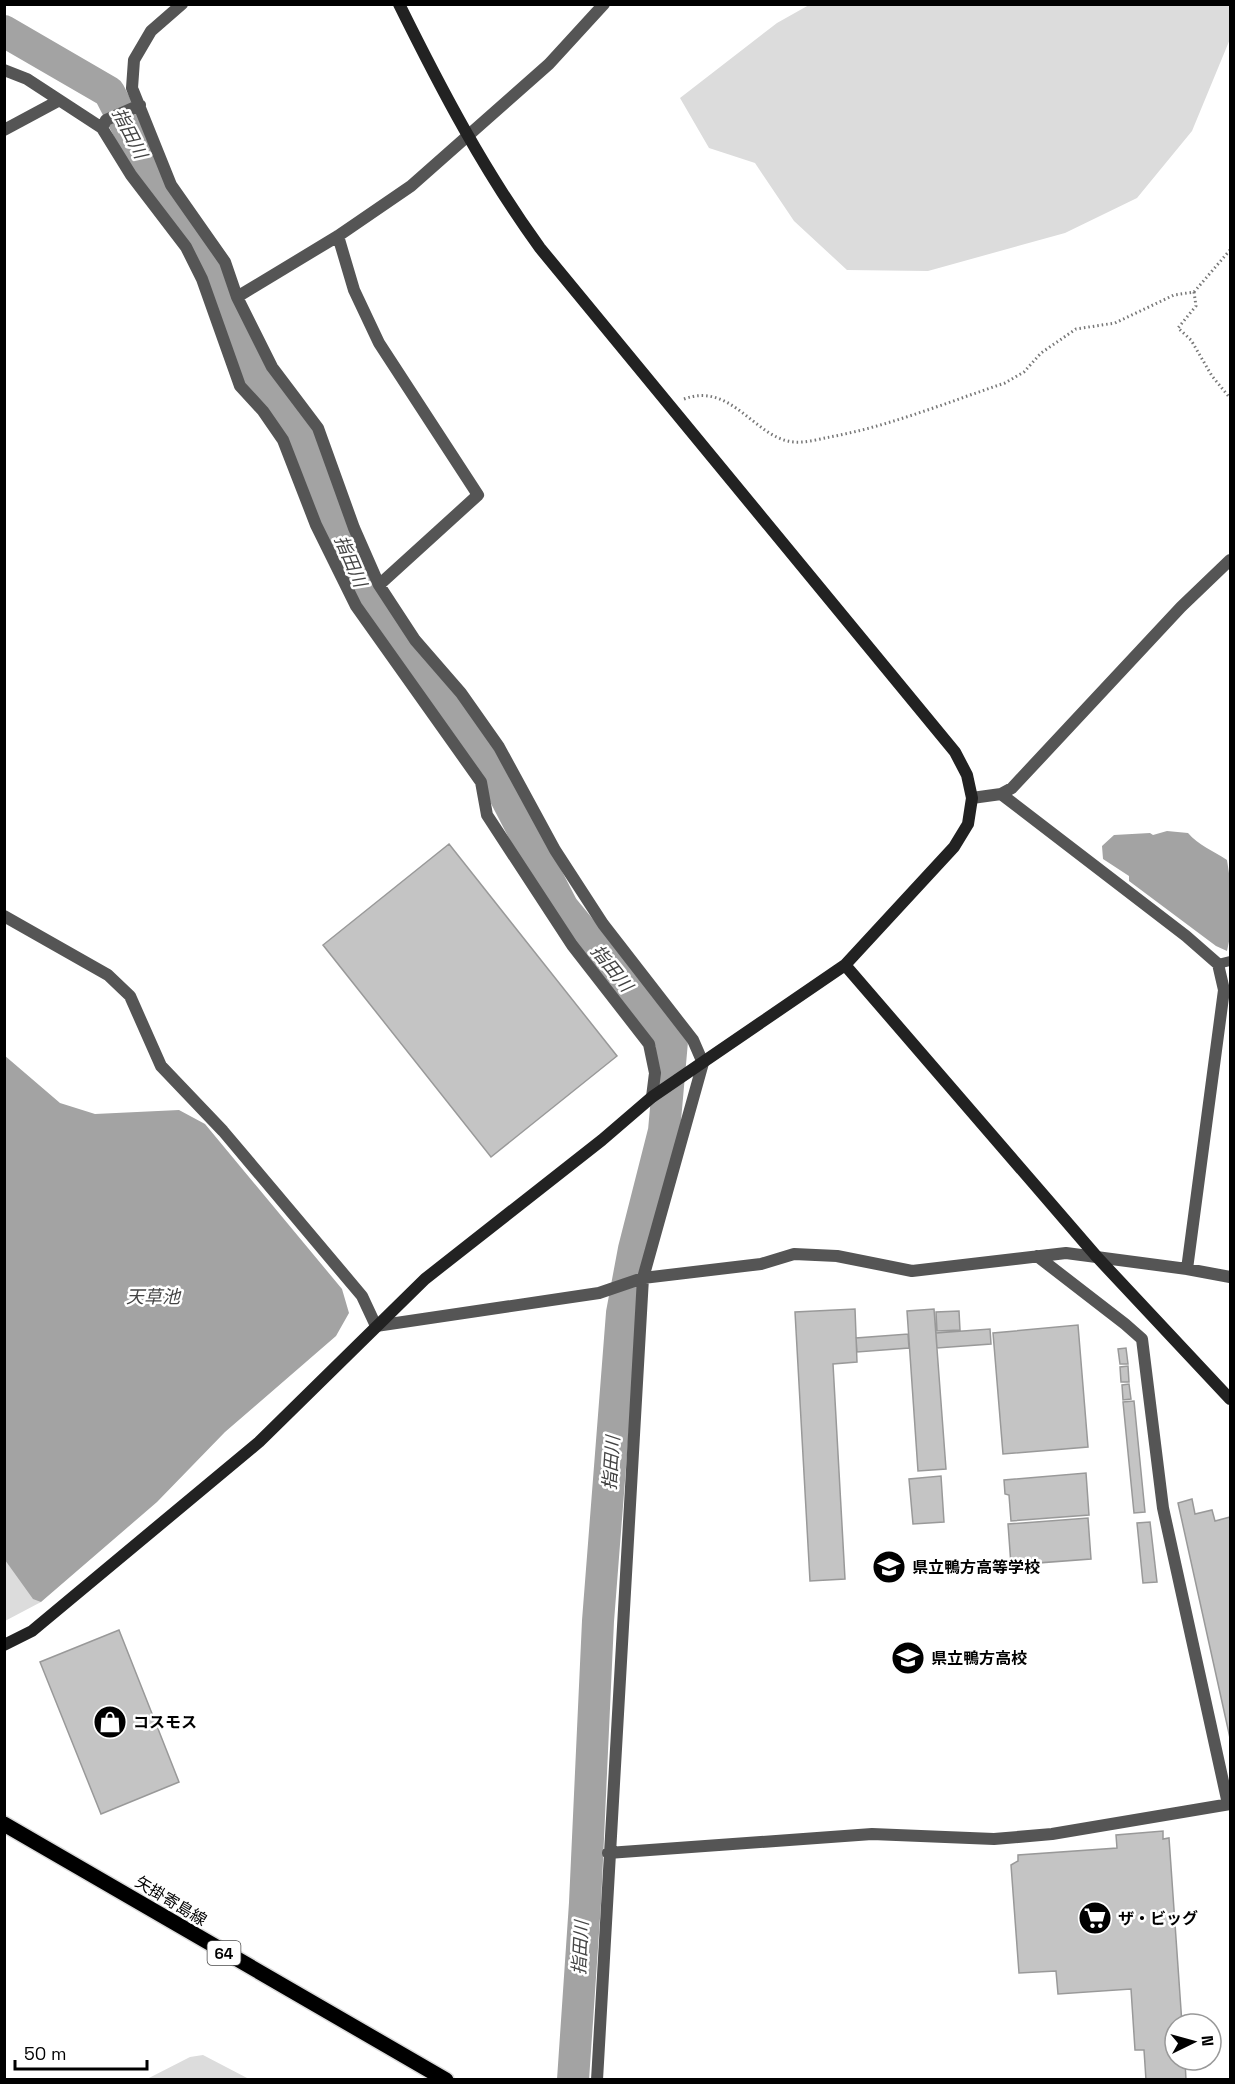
<svg xmlns="http://www.w3.org/2000/svg" width="1235" height="2084" font-family="'Space Grotesk','Noto Sans JP',sans-serif">
  <rect width="100%" height="100%" fill="#fff"/>
  <!-- green -->
  <path fill="#dcdcdc" d="M809,5h421v34l-38,92 -55,67 -72,35 -137,38 -81,-1 -53,-49 -39,-58 -46,-15 -29,-50 97,-75z
    M5,1554l36,48 -36,19z
    M203,2055l46,24h-102l43,-22z"/>
  <!-- water -->
  <path fill="#a3a3a3" d="M1167,831l21,2c10,12 26,18 39,27 5,29 7,63 0,91l-11,-5 -87,-65v-5l-26,-17 -1,-13 12,-11 36,-2 3,2z
    M4,1055l56,48 35,11 84,-4 26,14 137,165 7,24 -13,23 -111,96 -68,70 -116,100 -8,-3 -28,-39z"/>
  <g fill="none" stroke-linecap="round" stroke-linejoin="round">
    <!-- river -->
    <path stroke="#a3a3a3" stroke-width="32" d="M4,31l105,61 49,95 55,76 43,114 48,59 51,144 51,76 82,107 75,145 109,133 -8,90 -30,118 -12,64 -24,308 -13,282 -12,177"/>
  </g>
  <!-- building -->
  <path fill="#c4c4c4" stroke="#999" stroke-width="1.5" d="M449,844l168,212 -126,101 -168,-212z
    M855,1309l2,53 -24,2 12,215 -35,2 -15,-269z
    M934,1309l12,160 -28,2 -11,-160z
    M959,1311l1,19 -23,1 -1,-19z
    M1078,1325l10,122 -85,7 -10,-121z
    M990,1329l1,15 -54,4 -1,-15z
    M908,1334l1,14 -52,4 -1,-14z
    M1126,1348l2,16h-8l-2,-15z
    M1128,1366l1,16h-8l-1,-15z
    M1129,1384l2,15 -8,1 -1,-15z
    M1134,1401l11,111 -11,1 -11,-111z
    M1086,1473l3,42 -78,6 -2,-26 -4,-1 -1,-14z
    M941,1476l3,46 -31,2 -4,-45z
    M1192,1499l3,15 17,-4 3,11 15,-4v221l-52,-235z
    M1088,1518l3,41 -80,6 -3,-41z
    M1150,1522l7,60 -14,1 -6,-60z
    M119,1630l60,152 -78,32 -61,-152z
    M1163,1831v8l6,-1 13,186h-7v36h10l1,20h-40l-2,-30h-9l-4,-61 -73,5 -2,-23 -37,2 -8,-108 7,-4v-6l99,-7 -1,-13z"/>
  <g fill="none" stroke-linecap="round" stroke-linejoin="round">
    <defs>
      <path id="primary" d="M4,1824l442,256"/>
    </defs>
    <!-- primary casing -->
    <use href="#primary" stroke="#dbdbdb" stroke-width="18"/>
    <!-- path -->
    <path stroke="#777" stroke-width="3" stroke-dasharray="1.5 3" stroke-linecap="butt" d="M1194,292l2,14 -18,22 13,12 21,36 18,22
      M684,399c48,-18 71,40 110,43 12,1 25,-3 36,-5 60,-11 118,-35 175,-54l19,-11 17,-19 35,-24 39,-6 59,-28 20,-3 36,-42"/>
    <!-- lane -->
    <path stroke="#555" stroke-width="10" d="M1218,964l12,-3"/>
    <!-- street -->
    <path stroke="#555" stroke-width="12" d="M182,4l-31,27 -17,29 -2,28 39,97 54,77 12,35 35,70 46,61 36,100 25,57 36,55 46,53 38,54 56,103 48,74 90,116 10,23 -60,215 -46,802
      M4,70l23,9 75,49 29,47 55,72 16,32 38,107 23,25 20,29 33,85 40,81 125,176 6,33 85,130 77,99 6,29 -3,24
      M102,128l4,-8 34,-15
      M4,130l54,-29
      M338,236l16,54 25,53 99,152 -99,90
      M237,297l101,-61 73,-50 138,-122 55,-60
      M1001,794l185,142 32,28 6,26 -37,279
      M972,798l29,-4 11,-6 169,-181 49,-47
      M4,916l104,59 22,21 31,70 62,65 139,165 14,30 223,-33 44,-15 118,-14 33,-10 43,2 75,15 154,-18 121,16 43,8
      M1037,1256l88,68 17,15 21,169 65,296
      M608,1853l264,-19 122,5 58,-5 178,-30"/>
    <!-- secondary -->
    <path stroke="#222" stroke-width="12" d="M845,965l252,292 133,142
      M4,1645l28,-14 227,-189 166,-163 177,-139 50,-43 193,-132 109,-118 14,-23 4,-26 -5,-23 -12,-23 -415,-504c-56,-77 -99,-159 -141,-244"/>
    <!-- primary -->
    <use href="#primary" stroke="#000" stroke-width="15"/>
  </g>
  <!-- icons -->
  <defs>
    <symbol id="school-disc" viewBox="-11 -11 22 22"><circle r="9.5" fill="#000" stroke="#fff"/><path d="M0-5L7-2L0 1L-7-2ZM-4 1L0 2.5L4 1V4Q0 6-4 4Z" fill="#fff"/></symbol>
    <symbol id="shop-disc" viewBox="-11 -11 22 22"><circle r="9.5" fill="#000" stroke="#fff"/><path d="M-5-2.5h2.3a2.7 3.5 0 0 1 5.4 0H5L5.5 6h-11ZM-1.5-2.5h3a1.5 2.3 0 0 0-3 0Z" fill="#fff"/></symbol>
    <symbol id="supermarket-disc" viewBox="-11 -11 22 22"><circle r="9.5" fill="#000" stroke="#fff"/><path d="M-6-5.5h2.5l.6 2H6L4.5 2H-2.5L-4.4-4H-6ZM-1.5 3.2a1.3 1.3 0 1 0 .1 0ZM3 3.2a1.3 1.3 0 1 0 .1 0Z" fill="#fff"/></symbol>
  </defs>
  <g fill-rule="evenodd">
    <use href="#school-disc" x="870" y="1548" width="38" height="38"/>
    <use href="#school-disc" x="889" y="1639" width="38" height="38"/>
    <use href="#shop-disc" x="91" y="1703" width="38" height="38"/>
    <use href="#supermarket-disc" x="1076" y="1899" width="38" height="38"/>
  </g>
  <g text-anchor="middle" dominant-baseline="central" stroke-width="5" stroke-linejoin="round" paint-order="stroke">
    <!-- shield labels -->
    <rect fill="#fff" stroke="#4c4c4c" stroke-width="1.5" x="207.5" y="1941" width="33" height="24" rx="4.5"/>
    <g font-size="15" font-weight="bold" fill="#000">
      <text x="224" y="1953">64</text>
    </g>
    <!-- poi labels -->
    <g font-size="16" font-weight="bold" fill="#000" stroke="#fff" text-anchor="start">
      <text x="912" y="1567">県立鴨方高等学校</text>
      <text x="931" y="1658">県立鴨方高校</text>
      <text x="133" y="1722">コスモス</text>
      <text x="1118" y="1918">ザ・ビッグ</text>
    </g>
    <!-- street labels -->
    <g font-size="16" fill="#000" stroke="#fff">
      <text transform="translate(171 1901) rotate(31)">矢掛寄島線</text>
    </g>
    <!-- water labels -->
    <g font-size="18" font-style="italic" fill="#444" stroke="#fff">
      <text transform="translate(130 133) rotate(63)">指田川</text>
      <text transform="translate(351 561) rotate(67)">指田川</text>
      <text transform="translate(612 968) rotate(51)">指田川</text>
      <text x="153" y="1296">天草池</text>
      <text transform="translate(611 1463) rotate(-86)">指田川</text>
      <text transform="translate(580 1948) rotate(-87)">指田川</text>
    </g>
  </g>
  <!-- border -->
  <rect width="1235" height="2084" fill="none" stroke="#000000" stroke-width="12"/>
  <!-- north arrow -->
  <g transform="translate(1193 2042) rotate(85)"><circle r="28" fill="#ffffff" stroke="#999999" stroke-width="1.5"/>
  <path d="M0-4.5L10 22L0 15L-10 22Z" fill="#000000"/>
  <text y="-9" font-size="16" font-weight="bold" text-anchor="middle" fill="#000000">N</text>
  </g>
  <!-- scale -->
  <path d="M15 2060v9h132v-9" fill="none" stroke="#000000" stroke-width="3"/>
  <text x="24" y="2060" font-size="18" fill="#000000" stroke="#ffffff" stroke-width="4.5" paint-order="stroke">50 m</text>
</svg>
